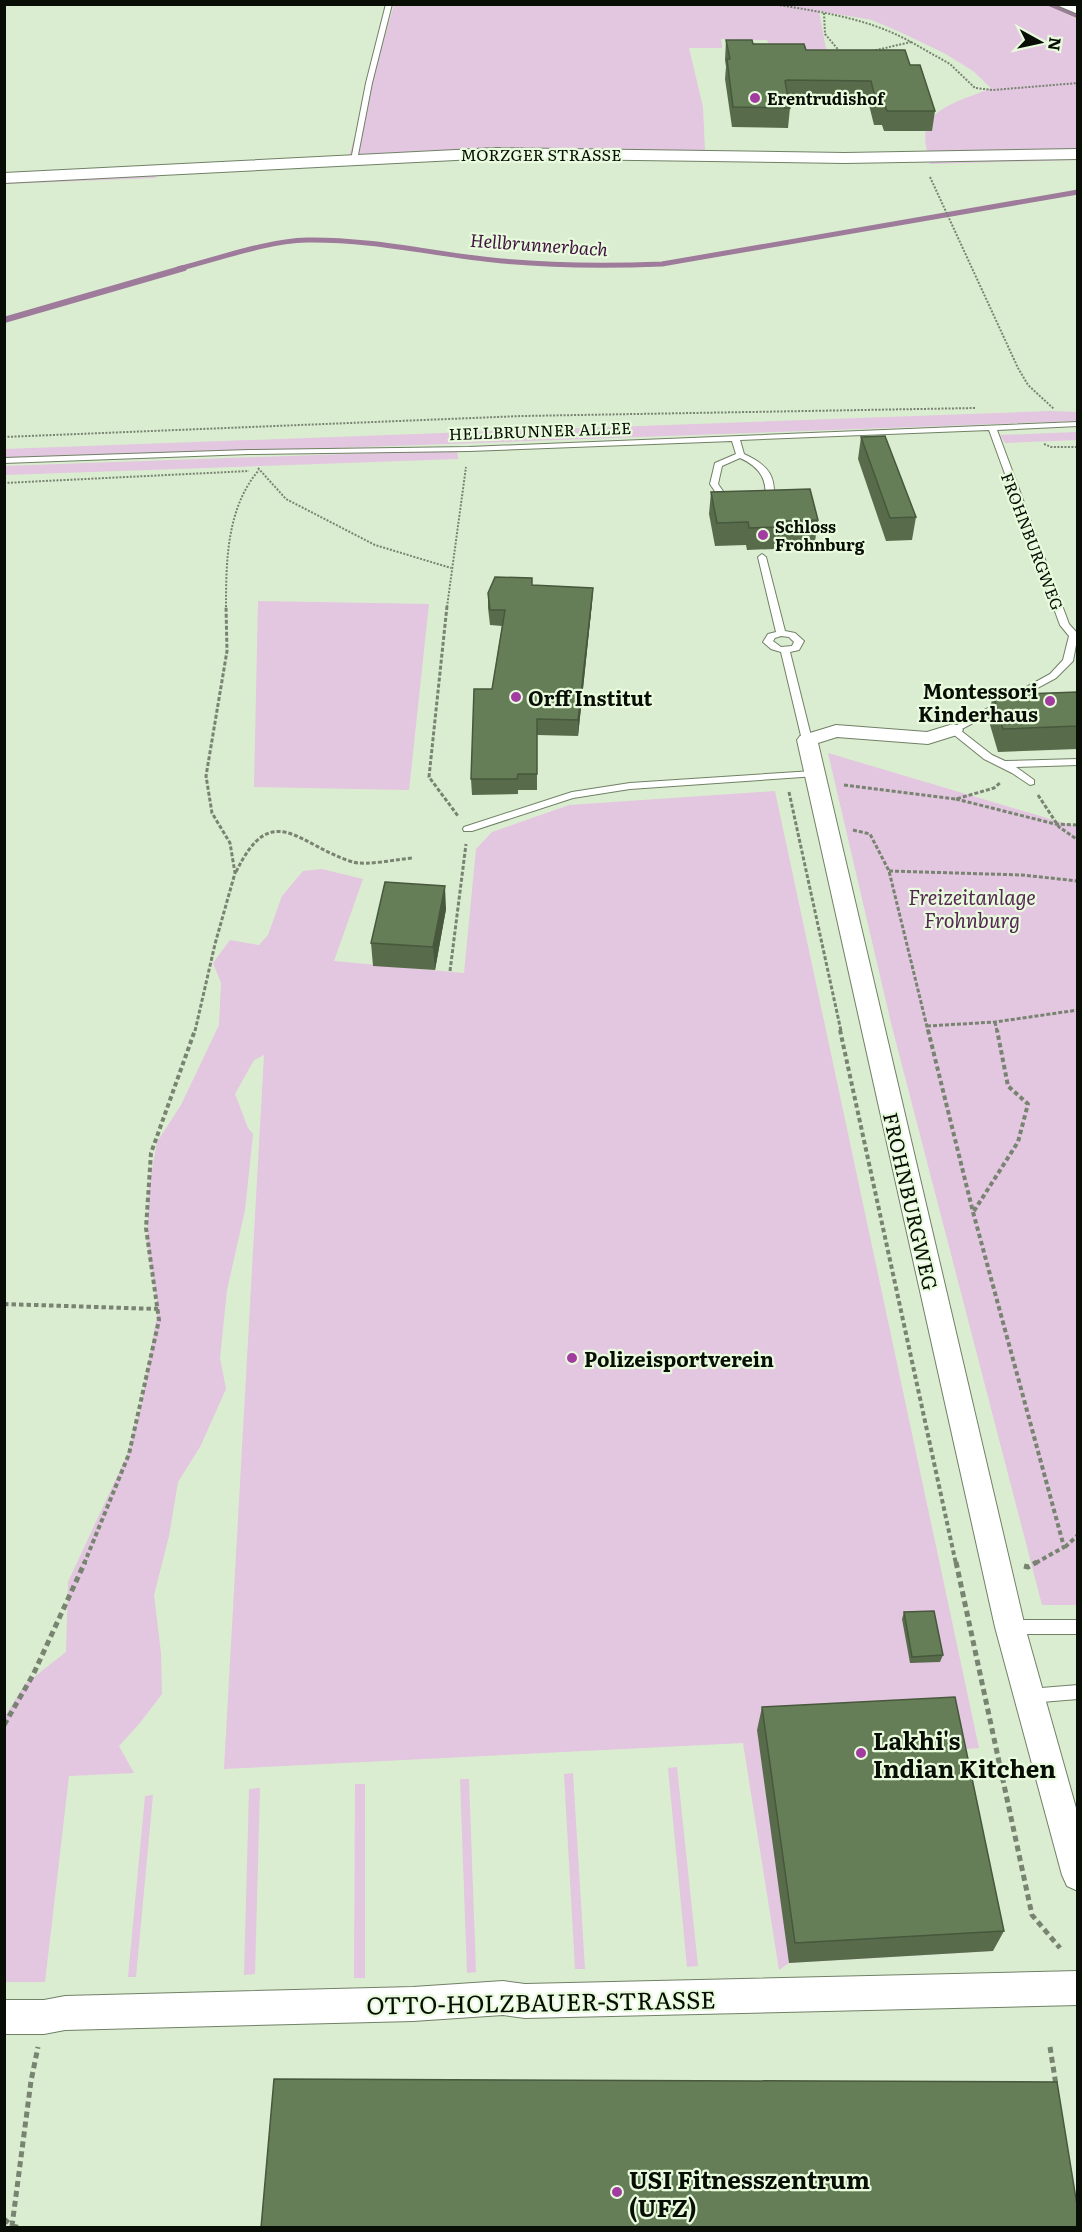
<svg xmlns="http://www.w3.org/2000/svg" width="1082" height="2232" font-family="Literata,serif">
  <rect width="100%" height="100%" fill="#dbedd0"/>
  <!-- green -->
  <path fill="#e3c6e0" d="M1044,4l33,15v131l-149,4c-15,-46 33,-52 63,-66l-18,-17 -29,-18 -44,-21 -28,-12 -53,-9 8,43 -54,-1 -6,-13 -46,-1 1,9h-33l14,59 2,45 -201,-3 -155,7 45,-151z
    M1078,157l-1,3 -148,4 4,-3z
    M157,176l-2,2 -149,6 3,-3z
    M1050,411l28,1 -1,9 -1072,39 -1,-11z
    M1077,432v8l-72,3 -5,-8z
    M457,450l1,9 -453,16 -1,-9z
    M258,601l171,3 -20,186 -155,-3z
    M828,753l249,74v778h-35l-151,-582z
    M775,791l204,957 -27,2 41,201 -204,12 -10,7 -36,-227 -519,26 40,-714 -10,5 -19,34 13,34 5,6 -8,76 -18,80 -7,68 6,31 -26,58 -22,35 -9,54 -15,59 7,58 1,41 -23,30 -20,22 15,27 -65,3 -24,206h-40v-266l20,-32 41,-32 2,-70 59,-127 14,-49 17,-97 -11,-67 2,-56 8,-44 24,-37 38,-80 2,-42 -8,-20 17,-23 29,5 9,-10 14,-39 21,-25 19,-2 41,10 -29,82 130,12 12,-124 16,-17 77,-27z
    M677,1767l21,199 -11,1 -19,-199z
    M573,1773l12,196h-10l-11,-195z
    M460,1779h9l7,193 -9,1z
    M355,1784h10v194h-11z
    M260,1788l-5,186 -11,1 5,-186z
    M153,1795l-17,182h-8l17,-181z"/>
  <g fill="none" stroke-linecap="round" stroke-linejoin="round">
    <!-- stream-far1 -->
    <path stroke="#9e7b9b" stroke-width="5" d="M1050,4l28,12
      M178,269c40,-10 88,-28 129,-29 67,-1 130,15 195,21 54,5 107,5 160,3l416,-72"/>
    <!-- stream -->
    <path stroke="#9e7b9b" stroke-width="6" d="M4,320l180,-52"/>
    <defs>
      <path id="service" d="M386,4h6l-20,79 -15,77 -3,2 -3,-2 15,-77z
        M1078,422v4l-81,4 72,194 9,10 -5,27 -17,17 -96,52 32,25 13,6 73,-2v6l-62,2 18,13v4l-4,1 -18,-12 -28,-14 -36,-29 102,-56 13,-14 6,-24 -9,-11 -71,-195 -249,10 4,14c26,12 33,23 29,51l-4,3 -4,-3c3,-24 -3,-37 -25,-47l-18,8 -4,18 14,20 -1,2h-6l-15,-22 5,-21 21,-9 -4,-13 -263,10 -220,3 -245,9v-5l245,-8 220,-3z
        M762,554l4,3 19,74 10,2 9,8 -5,9 -9,2 22,88 -5,3 -5,-3 -21,-88 -10,-3 -8,-7 5,-8 8,-2 -18,-75zM781,636l8,1 5,5 -2,4 -11,1 -8,-6 2,-3z
        M813,771l4,1v4l-187,13 -57,9 -101,33h-8l-1,-2 1,-2 108,-35 58,-9z
        M1011,1620h67v14h-67l-5,-2 -2,-5 2,-5z
        M1078,1685v14l-49,4 -5,-2 -3,-5 3,-5 5,-2z"/>
      <path id="minor" d="M1058,4l20,2v8l-19,-8z
        M953,724l7,2 3,4 -3,4 -32,10 -91,-7 -19,6 207,884 53,188v76l-11,-5 -5,-11 -67,-248 -198,-887 3,-4 36,-11 91,7z
        M1078,1971v34l-553,13 -22,-3 -90,6 -348,9 -21,4h-40v-34h40l21,-4 348,-9 90,-6 22,3z"/>
      <path id="tertiary" d="M495,148l350,5 233,-4v10l-233,4 -350,-5 -491,25v-10z"/>
    </defs>
    <!-- service casing -->
    <use href="#service" stroke="#708166" stroke-width="2"/>
    <!-- minor casing -->
    <use href="#minor" stroke="#708166" stroke-width="2"/>
    <!-- tertiary casing -->
    <use href="#tertiary" stroke="#708166" stroke-width="2"/>
    <!-- path-far3 -->
    <path stroke="#788471" stroke-width="2" stroke-dasharray="2 1.5" stroke-linecap="butt" d="M773,4c48,8 95,14 138,38l-39,9
      M824,13l1,21 16,19
      M911,42l39,22 25,24 18,2 85,-7
      M930,177l88,191 10,17 26,24
      M4,437l518,-21 454,-8
      M1044,444l7,3h27
      M258,468l28,31 89,46 76,23
      M4,483l245,-12
      M226,607c0,-47 1,-100 33,-137
      M447,607l19,-140"/>
    <!-- path-far2 -->
    <path stroke="#788471" stroke-width="3" stroke-dasharray="4 2" stroke-linecap="butt" d="M447,606l-18,171 29,39
      M844,785l112,14 38,-11 6,-5
      M789,792l52,239
      M1038,795l21,32 19,13
      M956,799l99,25 23,1
      M853,830l17,4 19,37 39,160
      M889,871l133,4 56,6
      M236,872c36,-75 63,-26 117,-10 13,4 45,-3 60,-4
      M450,971l16,-127
      M995,1022l2,9
      M927,1026l68,-4 83,-12
      M195,1031l20,-87 20,-71 -5,-30 -18,-30 -6,-37 21,-125 -1,-45"/>
    <!-- path-far1 -->
    <path stroke="#788471" stroke-width="4" stroke-dasharray="4.5 3" stroke-linecap="butt" d="M840,1030l116,534
      M928,1030l45,182 91,335 -30,17
      M974,1211l44,-69 10,-38 -20,-18 -11,-56
      M4,1304l154,5
      M1065,1547l13,-12
      M84,1564l45,-110 30,-134 -13,-92 5,-75 44,-123"/>
    <!-- path -->
    <path stroke="#788471" stroke-width="5" stroke-dasharray="6 4" stroke-linecap="butt" d="M956,1562l76,353 28,33
      M1024,1566l4,1 9,-5
      M4,1725l29,-50 52,-113
      M1050,2047l6,38
      M4,2219l8,7 19,-145 7,-34
      M12,2226l9,2"/>
    <!-- service -->
    <use href="#service" fill="#fff" fill-rule="evenodd"/>
    <!-- minor -->
    <use href="#minor" fill="#fff" fill-rule="evenodd"/>
    <!-- tertiary -->
    <use href="#tertiary" fill="#fff" fill-rule="evenodd"/>
  </g>
  <!-- wall -->
  <path fill="#586c4b" d="M726,40l80,10 104,15 25,46 -3,20h-48l-2,-6h-8l-6,-24 -79,-1 1,8 -2,20 -56,-1 -7,-48 1,-12 -1,-7z
    M861,437l55,80 -4,23 -26,1 -28,-82z
    M711,492l107,28 -3,22 -41,2v5l-27,1 -1,-5 -31,1 -6,-32z
    M532,585l61,3 -1,15 -14,133 -41,-1v55h-19v4l-46,1 -1,-16 21,-90 10,-63 -12,-1 -2,-17v-15z
    M1077,692v57l-79,3 -10,-34 5,-23z
    M446,909l-11,61 -62,-4 -2,-23z
    M904,1612l39,43 -3,7 -30,1 -8,-44z
    M762,1707l242,224 -11,20 -204,12 -32,-233z"/>
  <!-- shaded-wall -->
  <path fill="#47583d" d="M593,588l-1,15 -14,133v-16z
    M445,886l1,23 -11,61 -2,-23z"/>
  <!-- building -->
  <path fill="#667e57" stroke="#47583d" stroke-width="1.5" d="M726,40h26l1,4h51l2,6h99l5,15h10l15,46h-48l-2,-6h-8l-6,-24 -84,-1 -2,1 5,27 -57,-1 -6,-48h3z
    M885,436l31,81 -26,1 -29,-81z
    M810,489l8,31 -43,1 1,6 -27,1 -1,-6 -31,1 -6,-31z
    M495,577l37,1v7l61,3 -15,132 -41,-1v55h-19l-1,5h-46l3,-90h18l13,-79h-15l-2,-17z
    M1077,692v34l-74,3 -10,-34z
    M385,882l60,4 -12,61 -62,-4z
    M934,1611l9,44 -31,2 -8,-45z
    M955,1697l49,234 -209,12 -33,-236z
    M274,2079l783,3 20,123v23h-816z"/>
  <!-- markers -->
  <g fill="#a33ca0" stroke="#e8fbdd" stroke-width="2">
    <circle cx="755" cy="98" r="6"/>
    <circle cx="763" cy="535" r="6"/>
    <circle cx="516" cy="697" r="6"/>
    <circle cx="1050" cy="701" r="6"/>
    <circle cx="572" cy="1358" r="6"/>
    <circle cx="861" cy="1753" r="6"/>
    <circle cx="617" cy="2192" r="6"/>
  </g>
  <g text-anchor="middle" dominant-baseline="central" stroke-width="4.5" stroke-linejoin="round" paint-order="stroke">
    <!-- far-poi labels -->
    <g font-size="16" font-weight="bold" fill="#080d05" stroke="#e8fbdd" text-anchor="start">
      <text x="767" y="98">Erentrudishof</text>
      <text x="775" y="526">Schloss<tspan x="775" dy="18">Frohnburg</tspan></text>
    </g>
    <!-- far-street labels -->
    <g font-size="16" fill="#080d05" stroke="#e8fbdd">
      <text x="541" y="154">MORZGER STRASSE</text>
      <text transform="translate(540 430) rotate(-2)">HELLBRUNNER ALLEE</text>
      <text transform="translate(1033 541) rotate(69)">FROHNBURGWEG</text>
    </g>
    <!-- far-water labels -->
    <g font-size="18" font-style="italic" fill="#41133f" stroke="#e8fbdd">
      <text transform="translate(539 244) rotate(4)">Hellbrunnerbach</text>
    </g>
    <!-- poi labels -->
    <g font-size="20" font-weight="bold" fill="#080d05" stroke="#e8fbdd" text-anchor="start">
      <text x="1038" y="690" text-anchor="end">Montessori<tspan x="1038" dy="23">Kinderhaus</tspan></text>
      <text x="528" y="697">Orff Institut</text>
      <text x="584" y="1358">Polizeisportverein</text>
    </g>
    <!-- park labels -->
    <g font-size="20" font-style="italic" fill="#552653" stroke="#e8fbdd">
      <text x="972" y="896">Freizeitanlage<tspan x="972" dy="23">Frohnburg</tspan></text>
    </g>
    <!-- street labels -->
    <g font-size="20" fill="#080d05" stroke="#e8fbdd">
      <text transform="translate(912 1201) rotate(77)">FROHNBURGWEG</text>
    </g>
    <!-- near-poi labels -->
    <g font-size="24" font-weight="bold" fill="#080d05" stroke="#e8fbdd" text-anchor="start">
      <text x="873" y="1739">Lakhi's<tspan x="873" dy="28">Indian Kitchen</tspan></text>
      <text x="629" y="2178">USI Fitnesszentrum<tspan x="629" dy="28">(UFZ)</tspan></text>
    </g>
    <!-- near-street labels -->
    <g font-size="24" fill="#080d05" stroke="#e8fbdd">
      <text transform="translate(541 2001) rotate(-1)">OTTO-HOLZBAUER-STRASSE</text>
    </g>
  </g>
  <!-- border -->
  <rect width="1082" height="2232" fill="none" stroke="#080d05" stroke-width="12"/>
  <!-- north arrow -->
  <g transform="translate(1040 42) rotate(98)" stroke="#e8fbdd" stroke-width="4.5" paint-order="stroke">
  <path d="M0-4.5L10 22L0 15L-10 22Z" fill="#080d05"/>
  <text y="-9" font-size="16" font-weight="bold" text-anchor="middle" fill="#080d05">N</text>
  </g>
</svg>
